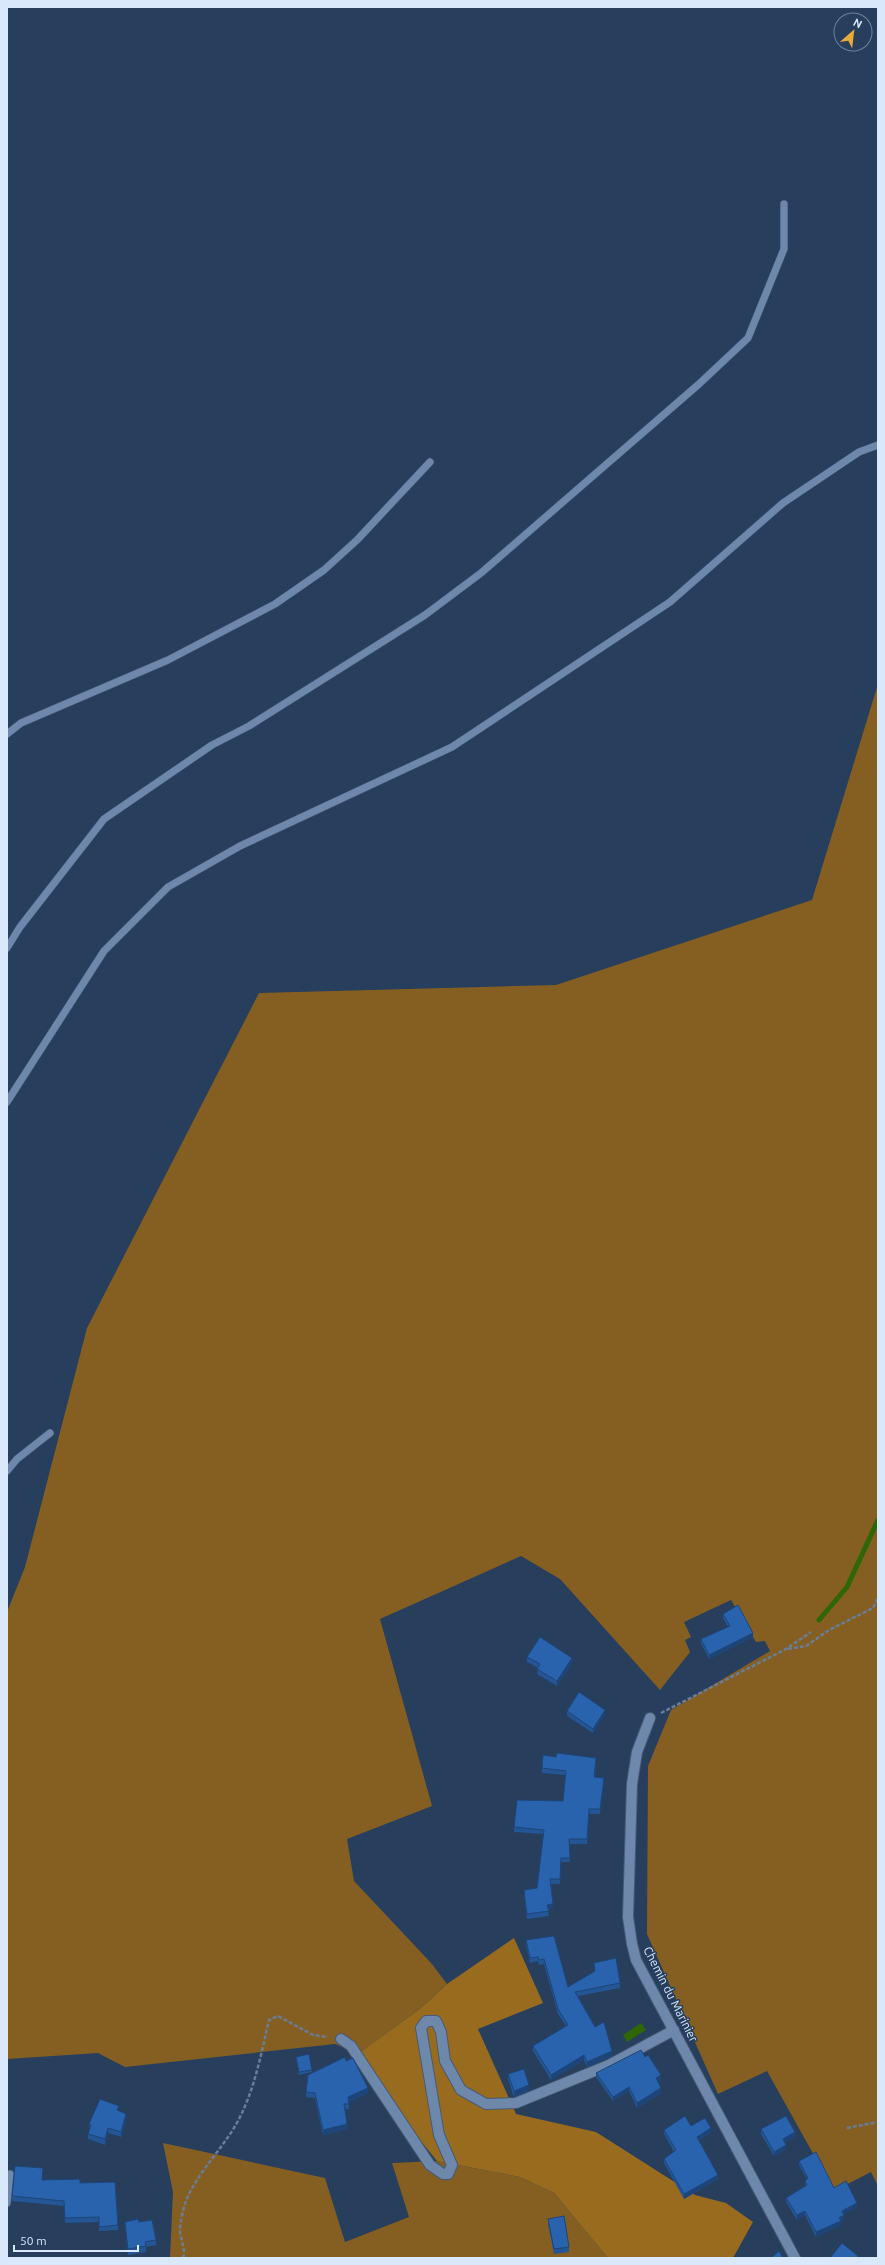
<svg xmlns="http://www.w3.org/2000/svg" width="885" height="2265" font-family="Ubuntu,sans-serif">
  <rect width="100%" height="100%" fill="#273e5d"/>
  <!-- green -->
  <path fill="#855f22" d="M878,684v1502l-7,-14 -37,19 -67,-120 -49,23 -71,-160 1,-168 23,-56 99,-59 -5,-10 -9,1 -25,-42 -47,22 7,15 -6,3 5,12 -30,38 -100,-111 -39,-23 -141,63 52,187 -85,33 7,42 78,83 15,20 -26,24 -62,45 -24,-9 -210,23 -27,-14 -91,6v-447l18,-45 62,-239 172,-335 297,-8 256,-85z
    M163,2143l162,35 20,64 64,-25 -17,-54 45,-2 83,16 34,16 54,65h-438l3,-66z"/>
  <!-- forest -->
  <path fill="#986b1e" d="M514,1938l29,65 -65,26 38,85 80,18 99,63 31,8 27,19 -20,36h-125l-54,-65 -34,-16 -83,-16 -42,-52 -36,-56 62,-45 26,-24z"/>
  <!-- water -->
  <path fill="#2f6606" d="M641,2023l5,7 -19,12 -4,-7z"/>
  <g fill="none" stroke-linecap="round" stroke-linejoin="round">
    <!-- stream -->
    <path stroke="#2f6606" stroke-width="5" d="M819,1620l28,-33 31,-67"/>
    <defs>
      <path id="service" d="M7,734l14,-11 147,-63 107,-56 49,-34 33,-30 73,-78
        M7,948l13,-21 84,-108 108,-74 37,-19 176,-111 56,-42 218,-189 49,-46 36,-89v-45
        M7,1102l97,-151 64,-64 72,-41 212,-99 218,-145 113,-99 76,-51 19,-7
        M7,1471l10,-12 33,-26
        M7,2203l3,-29"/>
      <path id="minor" d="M650,1718l-13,34 -5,32 -4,133 4,27 4,16 159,298
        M341,2039l10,7 79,119 13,9h5l4,-9 -13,-30 -18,-107 5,-7h10l5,11 4,29 16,29 25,14 30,-1 93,-38 65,-35"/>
    </defs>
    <!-- service casing -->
    <use href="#service" stroke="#475b75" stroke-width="8"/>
    <!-- minor casing -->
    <use href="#minor" stroke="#475b75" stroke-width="12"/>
    <!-- path -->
    <path stroke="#6a7d98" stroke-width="2.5" stroke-dasharray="4 2" stroke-linecap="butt" d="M788,1649l18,-3 23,-16 44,-22 5,-10
      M661,1713l125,-64 25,-17
      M847,2128l31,-6
      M183,2258c3,-9 -2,-17 -3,-27 0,-8 3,-22 6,-30 12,-30 38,-53 53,-82 16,-31 22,-65 30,-99l9,-4 35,19 15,2"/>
    <!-- service -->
    <use href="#service" stroke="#6d88ab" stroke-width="7"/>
    <!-- minor -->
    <use href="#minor" stroke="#6d88ab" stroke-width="10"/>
  </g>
  <!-- wall -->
  <path fill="#245595" d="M723,1614l30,23 -44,22 -8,-16v-4l27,-12 -5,-9z
    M527,1657l45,6 -15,23 -20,-12 1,-6 -11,-6z
    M567,1711l38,3 -12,19 -26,-17z
    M596,1763l-1,14 9,6 -4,31h-11l-2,30h-18l1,18h-9l-1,22h-9l2,24 -5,1 1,7 -22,3 -3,-24v-5l13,-2 6,-54 -29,-2v-5l49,-26 2,-26 -23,-2v-5z
    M554,1936l14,51 27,-15 -1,-9 26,20v5l-42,8 34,60 -25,11 -3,-7 -33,20 -18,-29v-5l33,-20 -8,-12 -14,-50 -5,1 -1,-4 -8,2 -4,-18v-5z
    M296,2057l16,13v2l-13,3z
    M645,2057l16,23 -3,2 3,11 -24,15 -8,-17 -16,10 -17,-24v-4z
    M346,2061l22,32 -19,9v7h-4l2,20 -24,6 -8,-37 -9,-1v-5z
    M508,2074l21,17 -15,6 -6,-18z
    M119,2111l7,9 -5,17 -13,-4 -3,12 -17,-6v-5l2,-5h-1v-5z
    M691,2126l20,7 -12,7 19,39 -34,20 -20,-36v-4l10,-7 -10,-18v-4z
    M761,2129l34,8 -10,5 1,7 -12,7 -13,-22z
    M799,2161l35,27 23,19 -13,7v5l-3,2v4l-25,12 -11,-22 -8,5 -11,-18v-4l20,-12 -1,-1v-4l2,-2 -8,-14z
    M43,2180l37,3 38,42v5l-19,1v-9l-34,1 -1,-17 -52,-5v-5z
    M548,2219l21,28v5l-15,2 -6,-30z
    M125,2222h14l17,18v5l-10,2v5l-18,3 -3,-28z"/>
  <!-- shaded-wall -->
  <path fill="#1d4579" d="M753,1633v4l-44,22v-4z
    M572,1658v5l-15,23v-5z
    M605,1710v4l-12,19v-4z
    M604,1778v5l-4,31v-5z
    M553,1904v4l-6,2v-5z
    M612,2051v5l-25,11v-5z
    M584,2055v5l-33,20v-5z
    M661,2075v5l-5,3v-5z
    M529,2085v6l-15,6v-6z
    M629,2087v4l-16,10v-4z
    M368,2088v5l-20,9v-5z
    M661,2088v5l-24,15v-5z
    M126,2114v6l-5,17v-5z
    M347,2124v5l-24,6v-5z
    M108,2128v5l-3,12v-6z
    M711,2128v5l-14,8v-4z
    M795,2132v5l-12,6v-4z
    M786,2145v4l-12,7v-4z
    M718,2175v4l-34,20v-5z
    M857,2203v4l-15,8v-4z
    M805,2211v4l-8,5v-5z
    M844,2215v4l-3,2v4l-25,12v-5z"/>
  <!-- building -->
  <path fill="#2a63ad" stroke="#1d4579" d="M738,1605l15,28 -44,22 -8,-16 29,-13 -7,-12z
    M540,1637l32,21 -15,23 -20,-12 3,-5 -13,-7z
    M579,1692l26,18 -12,19 -26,-18z
    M557,1753l39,5 -2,19 10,1 -4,31h-11l-2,30h-18l1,19h-9l-1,21h-10l3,25 -6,1 2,6 -22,3 -3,-24 13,-2 7,-58 -30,-3 3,-27 46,1 3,-30 -24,-3 1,-13 13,2z
    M554,1936l14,51 27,-16 -1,-8 22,-5 4,25 -45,9 20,35 9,-5 8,29 -25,11 -3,-7 -33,20 -18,-29 35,-21 -10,-16 -14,-50 -5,1 -1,-3 -8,1 -4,-18z
    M641,2050l4,7 3,-2 13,20 -5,3 5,10 -24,15 -8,-16 -16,10 -17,-24z
    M309,2054l3,16 -13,2 -3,-15z
    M345,2057l1,4 7,-3 15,30 -20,9 1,7h-5l3,20 -24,6 -8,-37 -9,-1 2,-17z
    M524,2069l5,16 -15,6 -6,-17z
    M100,2099l19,7 -2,4 9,4 -5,18 -13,-4 -3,11 -17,-5 3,-9 -2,-1z
    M685,2116l6,10 14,-8 6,10 -14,9 21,38 -34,19 -20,-35 12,-9 -12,-20z
    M786,2116l9,16 -12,7 3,6 -12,7 -13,-23z
    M816,2152l18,36 12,-7 11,22 -15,8 2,4 -5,3 2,3 -25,11 -11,-21 -8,4 -11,-17 21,-13 -2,-4 3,-3 -9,-17z
    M15,2166l28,2 -1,12 38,-1v4l35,-1 3,43 -19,2v-10l-34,1 -1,-17 -52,-5z
    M564,2216l5,31 -15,2 -6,-30z
    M138,2219l1,3 13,-2 4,20 -11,2 1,4 -18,3 -3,-27z
    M842,2243l16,13 -1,2h-27z
    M779,2251l4,7h-12z"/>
  <g text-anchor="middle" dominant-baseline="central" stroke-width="3" stroke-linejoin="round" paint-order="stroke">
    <!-- street labels -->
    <g font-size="12" fill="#dae8fc" stroke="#273e5d">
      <text transform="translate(671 1994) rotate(63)">Chemin du Marinier</text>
    </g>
  </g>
  <!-- border -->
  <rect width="885" height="2265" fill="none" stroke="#dae8fc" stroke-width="16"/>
  <!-- north arrow -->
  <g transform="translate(853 32) rotate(28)"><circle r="19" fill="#273e5d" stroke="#6f829d"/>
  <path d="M0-3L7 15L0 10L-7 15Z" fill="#eba93a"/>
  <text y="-6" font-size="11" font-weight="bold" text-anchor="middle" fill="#dae8fc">N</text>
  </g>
  <!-- scale -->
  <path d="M14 2245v6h124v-6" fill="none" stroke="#dae8fc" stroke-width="2"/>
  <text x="20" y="2245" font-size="12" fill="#dae8fc" stroke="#273e5d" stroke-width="3" paint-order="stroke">50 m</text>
</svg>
